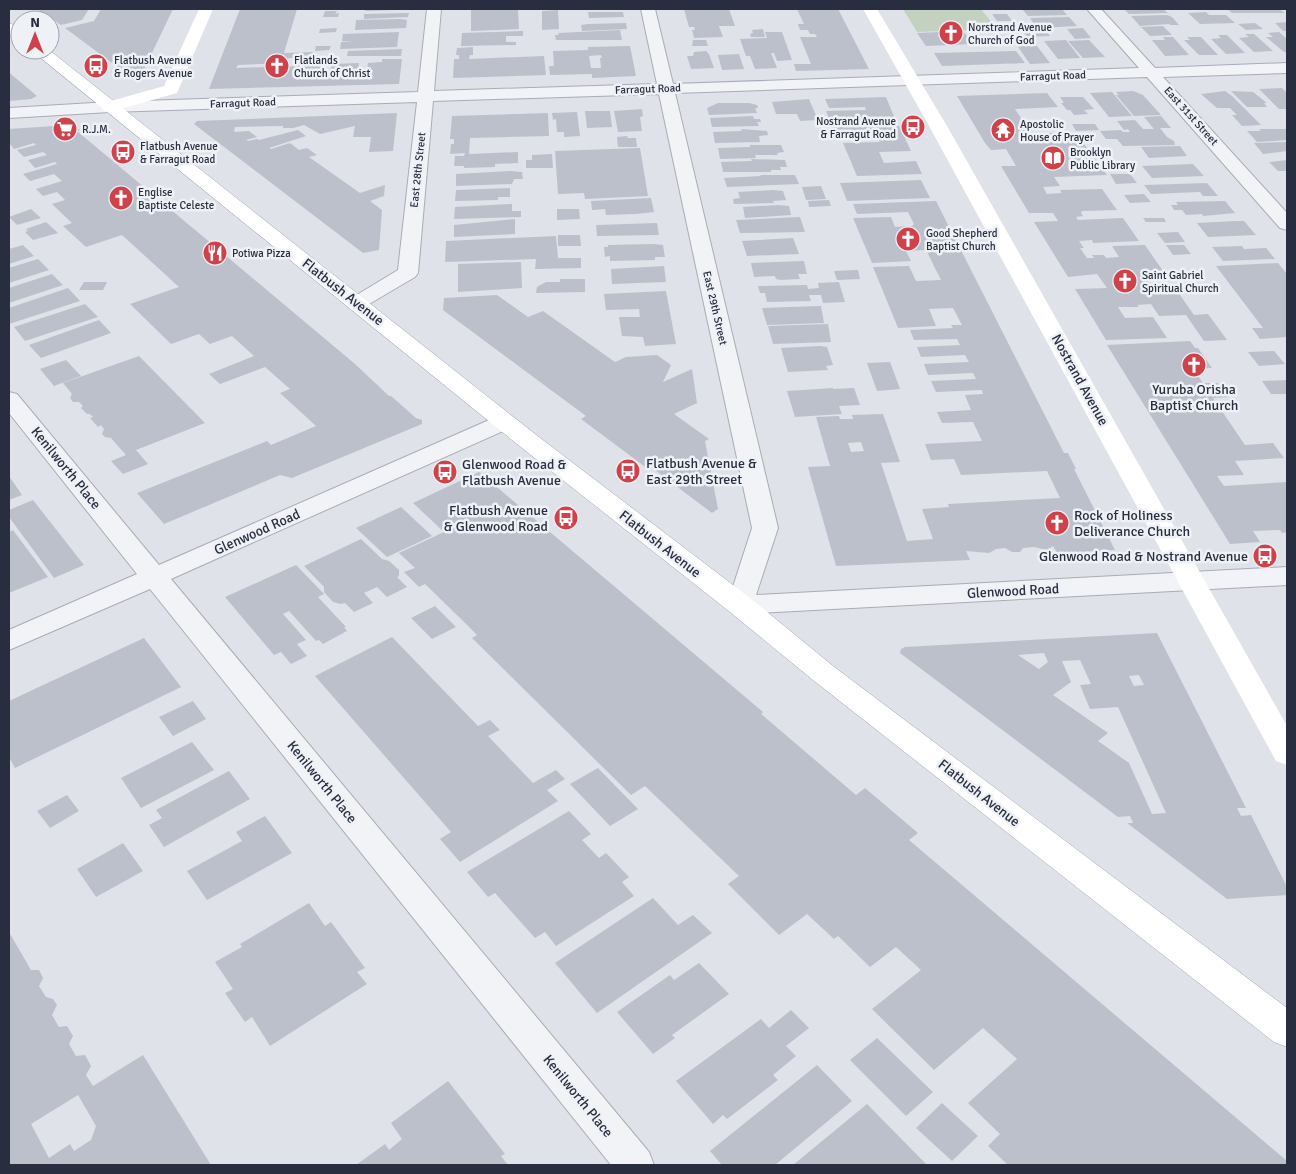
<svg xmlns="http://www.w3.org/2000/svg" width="1296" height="1174" font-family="Signika,sans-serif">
  <rect width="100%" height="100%" fill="#dfe2e8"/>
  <!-- green -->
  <path fill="#c3d2c0" d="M903,9h78l16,20 -80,3z"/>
  <!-- building -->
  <path fill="#bcc0cb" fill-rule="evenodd" d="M37,9h52l-7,11 -21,5z
    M101,9h72l-34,71h-4l-70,-52 29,-7z
    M240,9h57l-13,44 30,-1 -4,13 14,-1 -3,13h8l3,-13 27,-1 -2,13 9,-1 2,-12 14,-1v-3h20l-3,25 -190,5zM288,58h13l-3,8 -62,2 2,-3 48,-2z
    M366,9h31v1l-32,1z
    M471,9h47l1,20 -48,2z
    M684,9h45l6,17h-16l4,11 -29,1 -2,-8h3l-1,-3h-5z
    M797,9h41l31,60 -73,2 -2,-7h17l-11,-27h17l-2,-3h-5l-2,-4h-8l-2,-6h6z
    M1022,9h40l5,6 -39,1z
    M1124,9h39l5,4 -39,1z
    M1227,9h52l6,4h-53z
    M558,10l1,19 -17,1v-19z
    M325,11h12l-2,3 4,-1 -1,4h-15z
    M588,12h35l1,5 -35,1z
    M1206,12l3,3h17l9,8 -35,1 -12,-11z
    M409,13l-1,4 -44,2v-5z
    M992,14h15l5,7h-15z
    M1167,15l5,2 7,8h-9l-1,-1 -29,2 -9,-10z
    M1069,17l8,9 -40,2 -7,-10z
    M356,20l44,-1 7,1 -1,8 -51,2z
    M1287,22v9h-4l-8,-8z
    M626,23l1,6 -45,2 -1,-6 7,-1z
    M1255,23l8,6 -17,1 -8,-6z
    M1000,24h15l5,6h-15z
    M1163,26l9,9 -22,1 -9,-9z
    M337,28l-1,4 -17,1 1,-4z
    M1083,28l8,10 -16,1 -8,-10z
    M763,29l2,8h-14l-1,-3 3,-1 -1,-3z
    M1045,29l5,7 -23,1 -3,-4h4l-2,-3h3z
    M620,30l2,10h-66l-1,-5h4l-1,-2z
    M523,31v5h-17v6h10v3l-55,1 1,-13z
    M963,31l10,13 -47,2 -9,-13z
    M399,32l-2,15 -57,2 1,-7 12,-1h-11l1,-7z
    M765,32h17l10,28 -15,1 -3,-8h-3l6,15 -22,1 -5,-13h-4l-6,-17 27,-1z
    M1279,32l8,7v13h-3l-18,-15h7l-5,-4z
    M1245,34h9l19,17 -19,1 -15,-14 10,-1z
    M1218,35h9l18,18 -19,1 -15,-15 10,-1z
    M1163,37h10l16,18 -24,1 -13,-16h13z
    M1187,37h14l17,18h-19l-15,-15h6z
    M693,40h13l2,6h-16z
    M1066,40l14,18 -22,1 -14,-18z
    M1089,40l16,17 -22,1 -15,-17z
    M1030,43l2,3h5l13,17 -20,1 -14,-20z
    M316,46h15l-2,4 -14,1z
    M630,46l6,30 -44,2v-4l-42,1 -1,-9h5l-1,-15 35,-1v-3zM601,55l1,3h-2l1,10h-10l-2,-12z
    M473,47v8h-3l-1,4 75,-3 2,19 -93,3 1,-19h5v-4h-3l1,-7z
    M402,49l-1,7h-54l1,-5z
    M706,51l3,3 5,14 -23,1 -4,-13h6l1,-4z
    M1016,51l9,12 -83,3 -8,-13z
    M739,54l5,15 -22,1 -4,-15z
    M9,72l3,3 25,21 -6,3 -22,2z
    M1282,88l5,5v16h-8l-20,-20z
    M1133,91l10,4 18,20 -27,1 -18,-21h3l-3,-3z
    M1225,91l7,5 29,29 -19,1 -10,-11h5l-7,-7h-13l-16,-14z
    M1231,91l22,1 14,11h-3l3,4h-20z
    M1112,92l20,24 -23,1 -19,-24z
    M1047,93l11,14 -43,2 16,24h40l5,7h5l26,35 -53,2 6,9 -17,1 4,7 15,-1 -2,-3 42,-1 15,21 -35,1 -1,2 2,3 -7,1 2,3 45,-2 16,23 -46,2 -1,-3 -13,1 5,7h-4l7,10h7l-2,-3h12l2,3 13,-1 -7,-11 33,-1 18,26 -23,-1 13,19h9l-2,-4h13l21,30 14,-1 19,26 -23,1 -18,-26 -27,1 -8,-12 -14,1 2,2h-21l7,11 28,-1 14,21 -61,2 -31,-51 32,-1 -10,-14 -29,3 -34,-55 24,-1 -5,-8h-24l-28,-47h15l-10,-17 -15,1 -6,-7 -28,-47z
    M886,97l9,22 -30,1 2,4 1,3 31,-1 12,25 -32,1 5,11 32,-2 6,13 -65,2 -14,-33 37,-1 -3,-5 -40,1 -11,-27 40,-1 -1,-3 -36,1 -4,-9z
    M1060,97h23l11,12 -10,1 4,4 -14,1 -4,-5h-3l-6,-7h3z
    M809,99l9,21 -18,1 -3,-7h-21l-4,-12z
    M718,103h31l8,2 1,3h-3l2,5 -48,2 -2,-7z
    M642,109l1,7 -3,1 2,14 -24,1 -4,-21z
    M585,111h25l2,16 -25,1z
    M577,112l3,24 -16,1v-5h-7l-1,-13 -3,1 -1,-7z
    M397,113l-4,38 -24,1 2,-15h-18l2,-11 -35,8 -16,-9 -11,3h-10v-2l-48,1 -1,5 15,-1 8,6 -11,3 2,1 9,-2 2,1 39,-10 8,6 -37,12 2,1 19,-6 9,7 8,-2 10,7 -8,2 51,36 25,-8 -1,11 -14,5 12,9 -3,40 -16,3 -169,-129 3,-3z
    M548,113l1,23 -79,2 -1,16 49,-2v11l-23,1v3l-31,1v-2h-10l1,-10h9l1,-3 -15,1 1,-10h3v-5h-4l2,-23z
    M753,116l1,3h6l1,3h-4l2,4 -47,1 -2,-9z
    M1161,116l10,12h-11l7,9 7,4 1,4 -52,1 -6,-7h-11l-6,-8 21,-1 2,2h7l-2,-3 -4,1 -7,-9 18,-1 8,9h11l-10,-12z
    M1072,124h23l4,6 -23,1z
    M70,125l10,5 -3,1 278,233 34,32h2l25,22 6,2v4l-130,54 -12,-3 -116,49 -27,-31 130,-52 4,4 45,-19 -36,-33 10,-4 -25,-22 -45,17 -11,-10 45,-18 -22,-20 -22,8 -11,-10 -28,10 -41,-40 49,-17 -57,-52 -36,12 -23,-21 9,-3 -20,-19 13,-4 -8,-8 -14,4 -7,-7 26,-8 -8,-7 -24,7 -7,-7 34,-10 -2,-2 -20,6 -7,-8 19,-5 -4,-3 -19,5 -7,-7 19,-5 -2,-2 -20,6 -5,-6v-14z
    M741,129l26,2 1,4 -9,1 1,6 -45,1 -2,-11 29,-1z
    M1259,129h28v11l-30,2 -10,-11h14z
    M627,136l1,2h8l1,9h-19l-1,-10z
    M1287,142v9l-24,3 -9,-11z
    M750,145h31l3,7 -7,1 1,2h-23l1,3 -36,1 -2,-11 32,-1z
    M1180,146l7,10 -38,2 -8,-11z
    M640,148l8,48 -63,3 -1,-6 -26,1 -3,-43z
    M552,154l1,14h-27v-8h6v-5z
    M751,159l34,1 2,7h-7l1,3h-10v2h-48l-2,-10 31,-1z
    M1287,160v11h-9l-9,-9z
    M1193,164l11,12 -52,2 -10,-12z
    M511,171l11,1 1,7h-9l-2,5 -56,2v-12z
    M1110,174h20l7,9 -21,1z
    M760,175h35l4,9 -72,3 -3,-9 37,-2z
    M921,180l9,18 -83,3 -7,-18z
    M1207,183l11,13h-15l-3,-4 -49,2 -7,-9z
    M821,186l5,13 -20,1 -4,-13z
    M510,188v9h-12v3l-43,1 1,-11z
    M773,190l10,1 3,9 -13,1 1,2 -40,1 -1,-5 7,-1 -2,-6z
    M1144,194l7,8 -21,1 -6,-8z
    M651,198l3,14 -18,2 -30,1 -1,-6 -13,1 -1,-9z
    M829,200l2,6 -22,1 -1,-6z
    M936,201l128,252h4l8,16h-2l41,81 -58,3 -4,-7 -6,4 -13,-3 -11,1 -3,4h-8l-7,-4 -9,1 -7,4 -23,-2 4,9 -134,6 -28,-99 22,-1 -14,-49 23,-1 1,3h13l-1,-4 31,-1 17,48 -19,1 26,78 26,-2 -11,-30 27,-2 -1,-3 112,-6 -13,-27 -86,4 -7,-16 -23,1 -6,-16 57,-3 -9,-19 -31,1 -5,-11 34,-2 -6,-15 18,-1 -1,-4 -46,2 -5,-11 45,-2 -3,-6 -45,2 -4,-11 45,-2 -4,-7 -44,2 -4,-10 43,-2 -3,-6 -43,1 -4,-10 43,-2 -2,-3h11l-9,-17 -24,1 7,17 -38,2 -25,-61 36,-1 7,15 25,-1 -15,-30 -20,1 5,10 -39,2 -19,-45 38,-1 4,10 17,-1 2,-2 -6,-12 -51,2 -4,-10zM861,442l3,9 -13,1 -3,-9z
    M1225,201l10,12 -32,3 -1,-2 -16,1 -4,-5h-8l-3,-5h7l-2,-3z
    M512,204v7h9v6l-67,2 1,-12z
    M778,205l11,1 2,9 -46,3 -2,-11z
    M31,209l10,9 -24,7 -8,-8z
    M557,209h22l1,10 -23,1z
    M800,217l5,15 -65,1 -4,-13z
    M1143,218h21l2,4h-20z
    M515,219v15l-61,3v-12z
    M1236,221h8l12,14 -48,2 -11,-14z
    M46,222l12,11 -25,7 -8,-8 3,-1 -2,-2z
    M657,223l2,12 -62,1 -1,-11z
    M1178,232l7,10 -20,1 -8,-10z
    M558,235h22l1,11h-23z
    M556,236l2,22h23v10l-46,1 1,-10 -91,3 1,-21z
    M793,238l6,16 -52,2 -5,-15z
    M653,244l10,1 2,12h-10v3l-45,1v-5l-5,1 -1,-10h4v-2z
    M23,245l11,11 -25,8v-15z
    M1166,245h18l7,9 -18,1z
    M1242,246l2,3 22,-1 9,11 -52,2 -11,-14z
    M38,259l11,11 -40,13v-15z
    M804,261l3,13h-9l2,5 -19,1 -5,-1 -1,-3 -21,1 -3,-14z
    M521,262l1,26 -64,4v-28z
    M1278,263l9,11v63l-27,2 -8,-11h11l-47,-62z
    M664,266l2,16 -54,2 -1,-15z
    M858,270l2,9 -23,1 -3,-9z
    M52,274l11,11 -54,18v-15z
    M560,279h25v13l-49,1 1,-6 9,-5h14z
    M84,282h23l-4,8h-24z
    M839,282l6,20 -22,1 -2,-8h-12l2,6 -44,1 -2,-9h-5l-2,-7 49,-1 1,4 11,-1 -1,-5z
    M68,288l12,13 -71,23v-16z
    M666,291l10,53 -31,2 -2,-9 -21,-1 -3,-19h21l-1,-8 -33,1 -2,-16z
    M497,295l31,22 15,-6 72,51 11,-5 31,-2 14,10 -8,17 29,-13 5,34 -23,11 35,25 -4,2 13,68 -6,4 -61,-46 -3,2 -67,-50 5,-3 -143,-106 1,-12z
    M85,304l13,13 -73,24 -11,-14z
    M821,306l3,17 -57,2 -5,-17z
    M99,320l12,13 -70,25 -12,-13z
    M828,324l3,18 -58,2 -5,-18z
    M1190,341l5,7h3l14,20 -19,1 10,14h15l10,14 -15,1 32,47 28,-2 11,15 -49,3 9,14 -27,1 7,10 63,-4v50l-5,1 -2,-3 -27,1 7,11 -30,2 -123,-199z
    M820,346l7,1 6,18 -7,1 2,4 -40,2 -7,-24z
    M1274,351l11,13 -26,2 -11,-14z
    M139,356l66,67 -69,27 12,14 -25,10 -12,-13 15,-6 -15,-17 -6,-1 -3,-3 2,-5 -3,-4 -3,2 -8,-9 3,-1 -3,-3h-3l-6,-6 2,-2 -4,-4h-6l-3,-4 2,-4 -9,-11z
    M66,360l15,16 -27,10 -14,-17z
    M890,362l10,27 -23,2 -10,-28z
    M1287,380v14h-16l-9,-13z
    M833,388v1l21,-1 6,17 -21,1 3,8 -47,3 -8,-26z
    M479,472l284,240 -2,2 95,81 9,-7 53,45 -9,7 378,321v4h-279l-20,-19 12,-12 -32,-31 49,-44 -34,-31 -49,42 -62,-61 49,-39 -25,-23 -26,20 -32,-31 -4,3 -27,-25 -28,21 -51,-51 11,-8 -94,-90 -14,9 -159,-157 5,-3 -16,-16 -36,-35 -6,3 -15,-15 11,-4 -16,-15 45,-21 -31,-29z
    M9,476l13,19 -13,5z
    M33,500l51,65 -30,13 -45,-61v-7z
    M401,507l31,29 -45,21 -31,-29z
    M13,530l35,47 -39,16v-61z
    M361,539l21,20 7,2 10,9v6l-2,1 10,10 -20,10 -10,-10 -13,6 9,10 -19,9 -9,-9 -4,1 -8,-2 -9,-10v-5l-20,-21z
    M296,565l28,29 -6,3 28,30h-2l3,4 -24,13 -4,-4 -3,1 -27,-30 -6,3 23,26 -9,4 10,12 -16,8 -10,-12 -7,3 -49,-58z
    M435,606l21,21 -24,12 -21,-21z
    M1157,633l89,175h-9l4,8 10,-1 36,72v8l-60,4 -100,-76h6l-3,-7 -12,1 -218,-164 1,-4 4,-2zM1044,653l4,9 -9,7 -21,-14zM1080,660l11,24 -11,1 10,24 28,-2 48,106 -14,1 -23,-51 -31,-22 10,-8 -55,-38 18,-13 -9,-21zM1139,675l5,10 -10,1 -5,-10z
    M392,637l86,89 12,-6 10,10 -12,6 45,47 23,-13 9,9 -18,11 11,11 -98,61 -20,-23 11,-7 -136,-156z
    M144,638l37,49 -166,81 -6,-11v-56z
    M193,701l13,18 -33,17 -14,-19z
    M192,742l22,28 -73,38 -20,-30z
    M598,768l40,41 -28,17 -40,-42z
    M229,771l21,28 -86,48 -15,-22 13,-7 -6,-8z
    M67,795l12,16 -29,17 -13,-17z
    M569,811l22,23 -9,6 17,18 7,-5 23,24 -7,5 12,14 -78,50 -11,-14 -10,6 -40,-45 -7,4 -21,-25z
    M265,816l27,37 -85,47 -20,-29 55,-30 -6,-9z
    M123,843l20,28 -47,26 -19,-28z
    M653,898l25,27 15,-10 19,18 -115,80 -42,-50z
    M309,903l16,23 6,-4 34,46 -8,4 10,12 -97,62 -18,-29 -7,5 -20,-29 8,-4 -18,-27 27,-15 -2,-3z
    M9,932l22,38h8l4,8 -4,8 7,11 7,2 4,6 -5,10 7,12 8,-1 6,10 -4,8 7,12 9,-1 6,11 -5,9 7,11 50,-31 68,110h-202zM78,1095l18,31 -5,14 -17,11 -4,-7 -21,14 -18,-34z
    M699,963l30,31 -57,41 3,3 -22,16 -36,-42 53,-37 4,5z
    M791,1010l18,18 -23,18 10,10 -23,19 5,5 -51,39 -4,-4 -10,9 -37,-43 85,-62 8,9z
    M877,1038l56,54 -27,24 -56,-56z
    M817,1065l35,36 -77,64h-53l-12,-14z
    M448,1081l57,73 -4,2 7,9h-152l29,-21 4,6 13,-11 -11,-16z
    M942,1103l36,33 -26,25 -36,-33z
    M867,1104l60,61h-134z"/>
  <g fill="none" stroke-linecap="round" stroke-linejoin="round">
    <defs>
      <path id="minor" d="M427,9h14l-7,82 223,-7 -16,-75h14l18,75 466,-16 -52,-59h14l54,59 132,-5v10l-124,4 124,136v17l-7,-2 -133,-151 -472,16 103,435 -22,67 531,-28v18l-547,29 -9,-3 -4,-6 25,-77 -93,-434 -226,7 -15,172 -3,4 -51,30 -7,2 -7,-2 -3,-4 3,-4 48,-29 19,-168 -307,10 -101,6v-10l101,-6 308,-10z
        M9,392l8,2 142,171 337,-148 8,-2 8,2 3,5 -3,5 -341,152 478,573 5,13h-43l-461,-576 -141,61v-20l128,-56 -128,-161z"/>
      <path id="primary" d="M9,23l11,5v12l-11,-6z
        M31,50h18l486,384 215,164 83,68 454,342v39l-13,-5 -461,-362 -83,-68 -213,-168z"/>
    </defs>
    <!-- minor casing -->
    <use href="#minor" stroke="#a8acb5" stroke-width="2"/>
    <!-- primary casing -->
    <use href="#primary" stroke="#9ea5b4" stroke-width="1"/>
    <!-- minor -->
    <use href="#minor" fill="#f1f3f6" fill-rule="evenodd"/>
    <!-- secondary -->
    <path fill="#fff" fill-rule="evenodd" d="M199,9h14l-36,84 -67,19 -6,-1 -2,-4 2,-4 60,-17z
      M863,9h14l70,117 340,600v39l-11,-4 -347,-635z"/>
    <!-- primary -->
    <use href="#primary" fill="#fff" fill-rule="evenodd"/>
  </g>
  <!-- icons -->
  <defs>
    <symbol id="church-disc" viewBox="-11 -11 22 22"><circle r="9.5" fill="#cf424c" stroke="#eef1f6"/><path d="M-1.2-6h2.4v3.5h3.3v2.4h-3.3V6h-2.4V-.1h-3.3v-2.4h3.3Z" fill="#fff"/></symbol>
    <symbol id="bus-disc" viewBox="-11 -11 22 22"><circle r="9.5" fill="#cf424c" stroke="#eef1f6"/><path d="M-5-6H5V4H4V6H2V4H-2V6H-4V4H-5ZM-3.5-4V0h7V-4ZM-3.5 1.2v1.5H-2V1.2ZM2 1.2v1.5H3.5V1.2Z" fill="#fff"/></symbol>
    <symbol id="supermarket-disc" viewBox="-11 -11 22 22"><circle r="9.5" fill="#cf424c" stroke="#eef1f6"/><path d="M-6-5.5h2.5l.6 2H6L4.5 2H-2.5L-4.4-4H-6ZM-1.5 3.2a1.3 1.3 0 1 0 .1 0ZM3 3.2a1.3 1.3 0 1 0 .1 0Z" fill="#fff"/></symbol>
    <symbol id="temple-disc" viewBox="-11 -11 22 22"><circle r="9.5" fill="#cf424c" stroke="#eef1f6"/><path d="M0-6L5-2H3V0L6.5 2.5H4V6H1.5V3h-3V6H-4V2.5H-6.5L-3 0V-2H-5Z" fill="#fff"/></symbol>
    <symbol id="library-disc" viewBox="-11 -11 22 22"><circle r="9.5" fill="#cf424c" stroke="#eef1f6"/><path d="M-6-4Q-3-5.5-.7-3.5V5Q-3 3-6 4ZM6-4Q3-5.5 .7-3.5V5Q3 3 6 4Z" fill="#fff"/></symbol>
    <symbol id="restaurant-disc" viewBox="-11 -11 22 22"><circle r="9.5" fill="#cf424c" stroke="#eef1f6"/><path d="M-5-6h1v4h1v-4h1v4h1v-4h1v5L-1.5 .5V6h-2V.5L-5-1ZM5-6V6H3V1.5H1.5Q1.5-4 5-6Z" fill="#fff"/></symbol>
  </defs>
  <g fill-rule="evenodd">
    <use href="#church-disc" x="937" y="19" width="28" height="28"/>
    <use href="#bus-disc" x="82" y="52" width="28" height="28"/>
    <use href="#church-disc" x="263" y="52" width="28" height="28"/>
    <use href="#bus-disc" x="899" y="113" width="28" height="28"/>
    <use href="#supermarket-disc" x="51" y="115" width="28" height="28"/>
    <use href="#temple-disc" x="989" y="116" width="28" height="28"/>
    <use href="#bus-disc" x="109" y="138" width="28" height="28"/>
    <use href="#library-disc" x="1039" y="144" width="28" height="28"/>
    <use href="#church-disc" x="107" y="184" width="28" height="28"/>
    <use href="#church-disc" x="894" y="225" width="28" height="28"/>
    <use href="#restaurant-disc" x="201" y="239" width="28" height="28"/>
    <use href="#church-disc" x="1111" y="267" width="28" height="28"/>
    <use href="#church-disc" x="1180" y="351" width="28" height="28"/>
    <use href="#bus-disc" x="614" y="457" width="28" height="28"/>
    <use href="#bus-disc" x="431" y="458" width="28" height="28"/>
    <use href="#bus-disc" x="552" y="504" width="28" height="28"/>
    <use href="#church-disc" x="1043" y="509" width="28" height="28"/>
    <use href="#bus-disc" x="1251" y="542" width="28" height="28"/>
  </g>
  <g text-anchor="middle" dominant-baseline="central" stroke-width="5" stroke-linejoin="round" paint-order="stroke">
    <!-- far-poi labels -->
    <g font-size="11" fill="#282e3f" stroke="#eef1f6" text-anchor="start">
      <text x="968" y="27">Norstrand Avenue<tspan x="968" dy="13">Church of God</tspan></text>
      <text x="114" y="60">Flatbush Avenue<tspan x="114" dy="13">&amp; Rogers Avenue</tspan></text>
      <text x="294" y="60">Flatlands<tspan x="294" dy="13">Church of Christ</tspan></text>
      <text x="896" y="121" text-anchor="end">Nostrand Avenue<tspan x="896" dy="13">&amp; Farragut Road</tspan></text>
      <text x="1020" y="124">Apostolic<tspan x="1020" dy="13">House of Prayer</tspan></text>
      <text x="82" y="129">R.J.M.</text>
      <text x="140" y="146">Flatbush Avenue<tspan x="140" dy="13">&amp; Farragut Road</tspan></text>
      <text x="1070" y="152">Brooklyn<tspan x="1070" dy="13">Public Library</tspan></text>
      <text x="138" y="192">Englise<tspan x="138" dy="13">Baptiste Celeste</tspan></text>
      <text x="926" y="233">Good Shepherd<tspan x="926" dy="13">Baptist Church</tspan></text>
      <text x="232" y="253">Potiwa Pizza</text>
      <text x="1142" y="275">Saint Gabriel<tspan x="1142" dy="13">Spiritual Church</tspan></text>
    </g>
    <!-- far-street labels -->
    <g font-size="11" fill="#282e3f" stroke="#eef1f6">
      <text transform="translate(1053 76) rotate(-2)">Farragut Road</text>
      <text transform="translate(648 89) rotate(-2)">Farragut Road</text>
      <text transform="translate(243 103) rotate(-2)">Farragut Road</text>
      <text transform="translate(1191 116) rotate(48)">East 31st Street</text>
      <text transform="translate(418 170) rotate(-84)">East 28th Street</text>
      <text transform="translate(715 308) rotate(77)">East 29th Street</text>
    </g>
    <!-- street labels -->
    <g font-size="14" fill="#282e3f" stroke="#eef1f6">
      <text transform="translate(343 292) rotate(38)">Flatbush Avenue</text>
      <text transform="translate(1080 380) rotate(61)">Nostrand Avenue</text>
      <text transform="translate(66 468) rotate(51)">Kenilworth Place</text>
      <text transform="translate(257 532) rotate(-24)">Glenwood Road</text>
      <text transform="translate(660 544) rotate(38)">Flatbush Avenue</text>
      <text transform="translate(1013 591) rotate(-3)">Glenwood Road</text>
      <text transform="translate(322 782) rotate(51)">Kenilworth Place</text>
      <text transform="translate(979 793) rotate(38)">Flatbush Avenue</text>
      <text transform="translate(578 1096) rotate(51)">Kenilworth Place</text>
    </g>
    <!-- poi labels -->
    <g font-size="14" fill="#282e3f" stroke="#eef1f6" text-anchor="start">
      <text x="1194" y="389" text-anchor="middle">Yuruba Orisha<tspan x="1194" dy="16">Baptist Church</tspan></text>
      <text x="646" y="463">Flatbush Avenue &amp;<tspan x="646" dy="16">East 29th Street</tspan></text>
      <text x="462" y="464">Glenwood Road &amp;<tspan x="462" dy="16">Flatbush Avenue</tspan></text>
      <text x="548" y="510" text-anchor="end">Flatbush Avenue<tspan x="548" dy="16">&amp; Glenwood Road</tspan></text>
      <text x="1074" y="515">Rock of Holiness<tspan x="1074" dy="16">Deliverance Church</tspan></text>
      <text x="1248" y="556" text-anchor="end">Glenwood Road &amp; Nostrand Avenue</text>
    </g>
  </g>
  <!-- border -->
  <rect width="1296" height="1174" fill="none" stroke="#282e3f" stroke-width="20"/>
  <!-- north arrow -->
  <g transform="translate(35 35)"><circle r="24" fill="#eef1f6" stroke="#9fa3ad"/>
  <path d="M0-4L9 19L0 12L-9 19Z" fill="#cf424c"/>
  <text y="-8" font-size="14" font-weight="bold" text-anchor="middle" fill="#282e3f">N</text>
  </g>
</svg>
